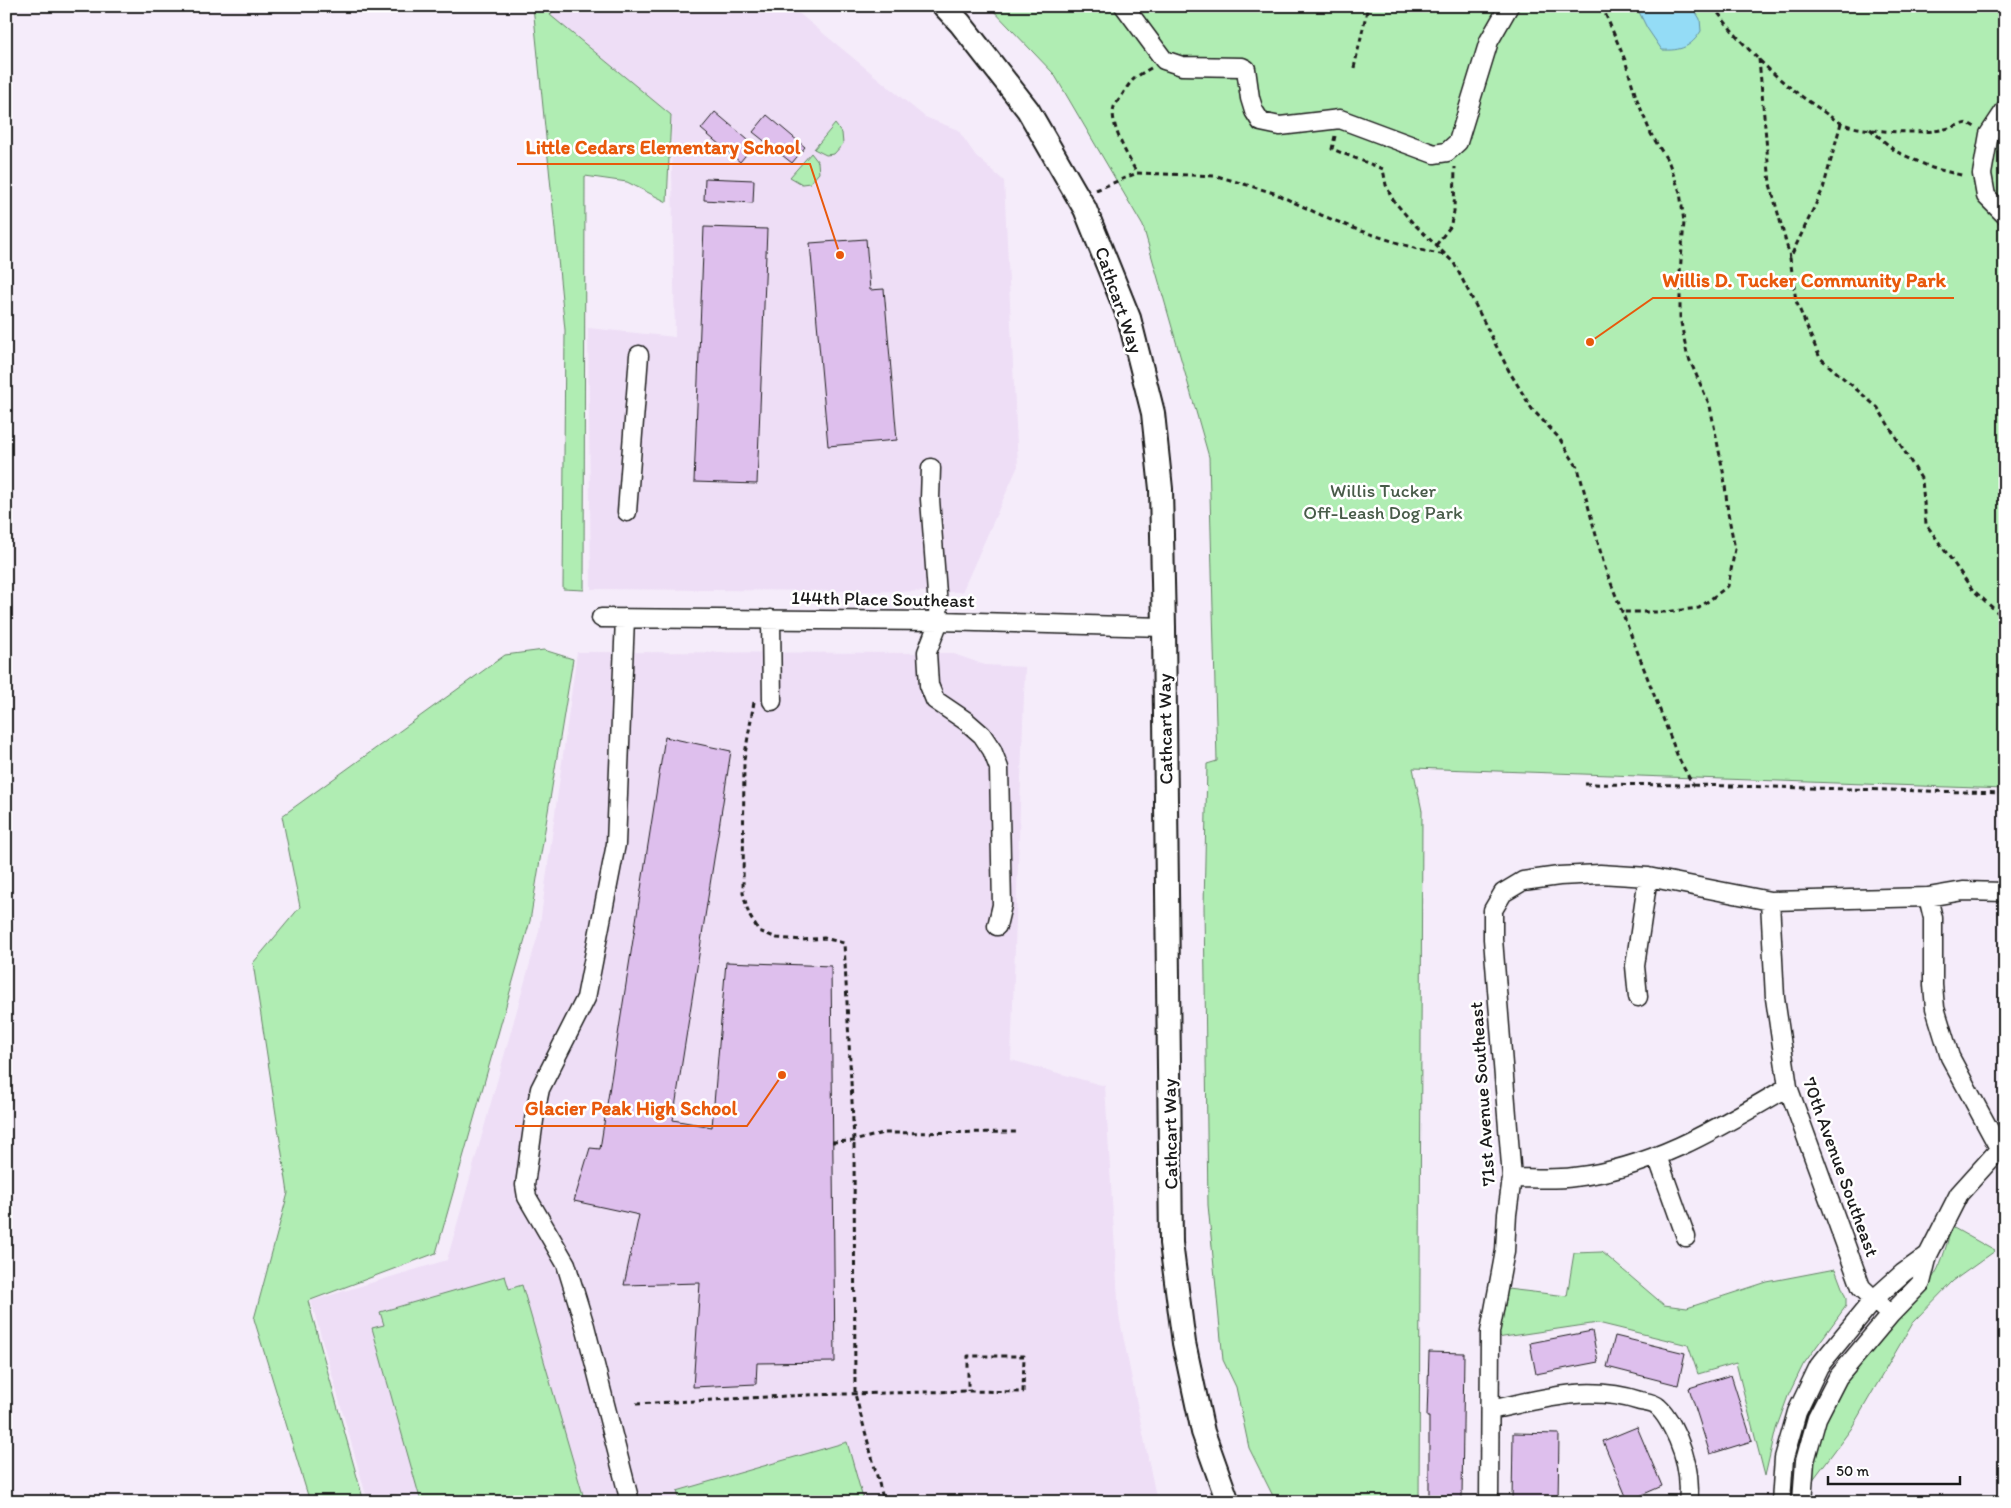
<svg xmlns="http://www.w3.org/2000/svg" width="2011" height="1508" font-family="Itim,sans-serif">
  <rect width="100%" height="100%" fill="#f5ecfa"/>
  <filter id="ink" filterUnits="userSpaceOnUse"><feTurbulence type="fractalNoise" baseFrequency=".02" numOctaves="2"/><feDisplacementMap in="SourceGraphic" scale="10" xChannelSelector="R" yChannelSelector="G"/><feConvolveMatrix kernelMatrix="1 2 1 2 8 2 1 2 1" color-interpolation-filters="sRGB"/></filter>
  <g filter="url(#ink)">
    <!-- built -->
    <path fill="#eedef6" d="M558,6h232l135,111 33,13 18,26 28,25 14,285 -56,126 -371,-3 -3,-261 87,9 -4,-222 -122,-100z
      M577,652l374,1 34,12 40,2 -14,393 94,26 14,230 38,186h-789l-57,-201 136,-41 92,-329z"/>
    <!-- green -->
    <path fill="#b0edb3" stroke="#668468" d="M533,6h24l-7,9 121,100 -4,87 -40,-20 -42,-6 -1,414 -21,-1 2,-259z
      M989,6h1016v783l-592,-21 9,43 -3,691h-143l-27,-54 -13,-61 -13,-27 -15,-155 -4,-298 3,-143 10,-3 -8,-304 -66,-231 -89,-152z
      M835,124l7,9 1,11 -9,10 -8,1 -12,-6z
      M811,153l7,9 1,11 -9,10 -8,1 -12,-7z
      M544,650l29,9 -43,262 -94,332 -128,48 56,201h-54l-56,-183 34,-126 -35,-230 47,-56 -18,-91 223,-161z
      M1952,1227l43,24 -42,30 -40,41 -62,107 -42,56c8,-55 26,-97 63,-140 20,-24 46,-44 63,-71 8,-13 12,-32 17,-47z
      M1602,1252l62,53 23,3 80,-26 68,-13 11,29v8l-43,59 -15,31 -12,33 -11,47 -29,-113 -38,11 -10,-29 -90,-22 -101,15 10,-49 60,7 7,-43z
      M505,1276l4,13 13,-4 63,217h-164l-49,-174 12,-3 -4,-13z
      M847,1442l17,60h-184l-3,-11z"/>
    <!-- water -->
    <path fill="#94dcf6" stroke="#648f9f" d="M1636,6h56l8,13 1,12c-10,16 -20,20 -39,19l-15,-22z"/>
    <!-- building -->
    <path fill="#debfed" stroke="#1c1c1c" d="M715,112l39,33 -14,17 -39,-33z
      M767,115l38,32 -13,16 -39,-31z
      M705,178l49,2 -1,23 -49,-3z
      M704,227l63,2 -10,255 -63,-2z
      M866,239l4,51 14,-1 13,151 -69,6 -18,-203z
      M665,737l66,14 -58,369 39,7 14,-165 105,4 4,396 -78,1 -1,21 -63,3 7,-104 -76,2 15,-70 -65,-14 16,-53 10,1z
      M1592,1331l6,31 -62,12 -6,-31z
      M1615,1336l70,17 -7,32 -71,-18z
      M1429,1352l35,1 -2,145h-33v-81h-2z
      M1731,1375l21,66 -42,13 -21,-66z
      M1637,1427l25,59 -34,15 -25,-60z
      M1513,1433l46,1 -1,68h-46z"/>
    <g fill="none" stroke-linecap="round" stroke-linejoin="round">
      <defs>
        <path id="minor" d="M1124,6l40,54 18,6 60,1 4,2 4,29 4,13 7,11 19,4 60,-7 94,35 13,-2 11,-10 31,-101 20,-35
          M2005,110l-16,24 -7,40 4,22 19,19
          M931,468l-1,31 9,122 -12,31 2,33 6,15 31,21 16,14 10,15 7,18 3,137 -5,21
          M627,512l12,-157
          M601,618l338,3 225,6
          M625,618l-9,226 -30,154 -46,91 -5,24 -10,72 2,12 39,67 19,62 45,176
          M771,619l1,82
          M1928,897l5,21v67l2,23 15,49 49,91
          M1770,901l5,97 13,89 73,200 29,28
          M1638,997l-3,-31 13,-89
          M1657,1156l29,81
          M1512,1178c20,0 42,2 62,-1 80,-9 146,-50 214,-90
          M1490,1410c52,-11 97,-26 150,-9 5,1 14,2 18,6 9,8 15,21 20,32 9,21 13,40 10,63
          M1489,1502l1,-170 15,-81 2,-37 5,-36 -19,-239v-29l10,-17 20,-12 36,-5 41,-2 48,3 122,24 158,-4 35,-6 42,1
          M1781,1502l3,-44 13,-46 22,-46 55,-67 29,-26 25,-18
          M1802,1502l3,-41 12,-43 21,-41 52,-62 31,-32 7,-28 31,-61 46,-51"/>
        <path id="major" d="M944,6l16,17 68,87 57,99 44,109 24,95 8,76 3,138 7,616 13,100 19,89 25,70"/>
      </defs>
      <!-- minor casing -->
      <use href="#minor" stroke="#1c1c1c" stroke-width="21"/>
      <!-- major casing -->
      <use href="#major" stroke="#1c1c1c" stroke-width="26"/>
      <!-- path -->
      <path stroke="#1c1c1c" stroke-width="3" stroke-dasharray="5 4" stroke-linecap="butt" d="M1602,6l23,54 11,37 15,37 18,29 11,29 4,30 -4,51v44l7,37 23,52 14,70 4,37 7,36 -7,37 -29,22 -34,4h-43
        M1713,6c29,40 65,76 107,103 8,6 17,13 26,16 20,7 67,8 88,6 11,-1 23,-6 34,-8l7,4
        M1759,59l11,125 20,73
        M1151,68c-18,10 -20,12 -30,29 -2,4 -5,5 -7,10 -5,17 14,50 23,66l80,3 57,17 47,22 37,15 62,20 25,5
        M1354,68l14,-62
        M1841,123l-18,66 -33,69 6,43 24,57 58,50 44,72 4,44 46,65 33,30
        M1870,129l25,22 37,17 33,8
        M1335,136l-3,13 51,20 3,16 7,15 19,22 42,41 55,108 23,38 27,29 19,30 26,97 74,192 15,28
        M1096,190l41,-17
        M1436,245l14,-18 4,-15 1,-45
        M754,702l-10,58 -1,133 6,22 10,16 18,7 25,2 22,-2 20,5 10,198 1,253 29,108
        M1585,784l108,1 312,8
        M832,1142l22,-1 29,-8 134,-1
        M636,1404l170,-9 162,-4 55,1 1,-36h-56v35"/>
      <!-- minor -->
      <use href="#minor" stroke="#fff" stroke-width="18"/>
      <!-- major -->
      <use href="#major" stroke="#fff" stroke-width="22"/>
    </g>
  </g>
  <g text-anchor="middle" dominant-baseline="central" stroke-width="5" stroke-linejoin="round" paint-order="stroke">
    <!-- street labels -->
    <g font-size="19" fill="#1c1c1c" stroke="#fff">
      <text transform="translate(1119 300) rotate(71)">Cathcart Way</text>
      <text transform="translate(883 599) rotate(1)">144th Place Southeast</text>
      <text transform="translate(1165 729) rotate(-91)">Cathcart Way</text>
      <text transform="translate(1482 1094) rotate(-94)">71st Avenue Southeast</text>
      <text transform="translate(1170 1134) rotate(-91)">Cathcart Way</text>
      <text transform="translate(1841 1167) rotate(70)">70th Avenue Southeast</text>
    </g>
    <!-- park labels -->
    <g font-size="19" fill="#485b49" stroke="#fff">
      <text x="1383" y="490">Willis Tucker<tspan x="1383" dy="22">Off-Leash Dog Park</tspan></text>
    </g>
  </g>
  <!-- callouts -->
  <path fill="none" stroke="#e8590c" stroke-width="2" d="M840 255L810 164H517M1590 342L1653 298H1954M782 1075L747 1126H515"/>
  <g fill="#e8590c" stroke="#fff" stroke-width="2">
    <circle cx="840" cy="255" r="5"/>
    <circle cx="1590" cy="342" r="5"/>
    <circle cx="782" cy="1075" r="5"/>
  </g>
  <g font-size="20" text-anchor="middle" font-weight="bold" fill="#e8590c" stroke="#fff" stroke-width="5" stroke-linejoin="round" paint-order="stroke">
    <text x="663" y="154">Little Cedars Elementary School</text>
    <text x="1804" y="287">Willis D. Tucker Community Park</text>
    <text x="631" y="1115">Glacier Peak High School</text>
  </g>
  <!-- margin -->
  <rect width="2011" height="1508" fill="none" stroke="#fff" stroke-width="25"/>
  <rect x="12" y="12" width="1986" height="1483" fill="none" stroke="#1c1c1c" stroke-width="2" filter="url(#ink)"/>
  <!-- scale -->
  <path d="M1828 1476v8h132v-8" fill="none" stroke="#1c1c1c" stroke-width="2.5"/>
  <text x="1836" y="1476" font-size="15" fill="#1c1c1c" stroke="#ffffff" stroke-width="4" paint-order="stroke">50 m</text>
</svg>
